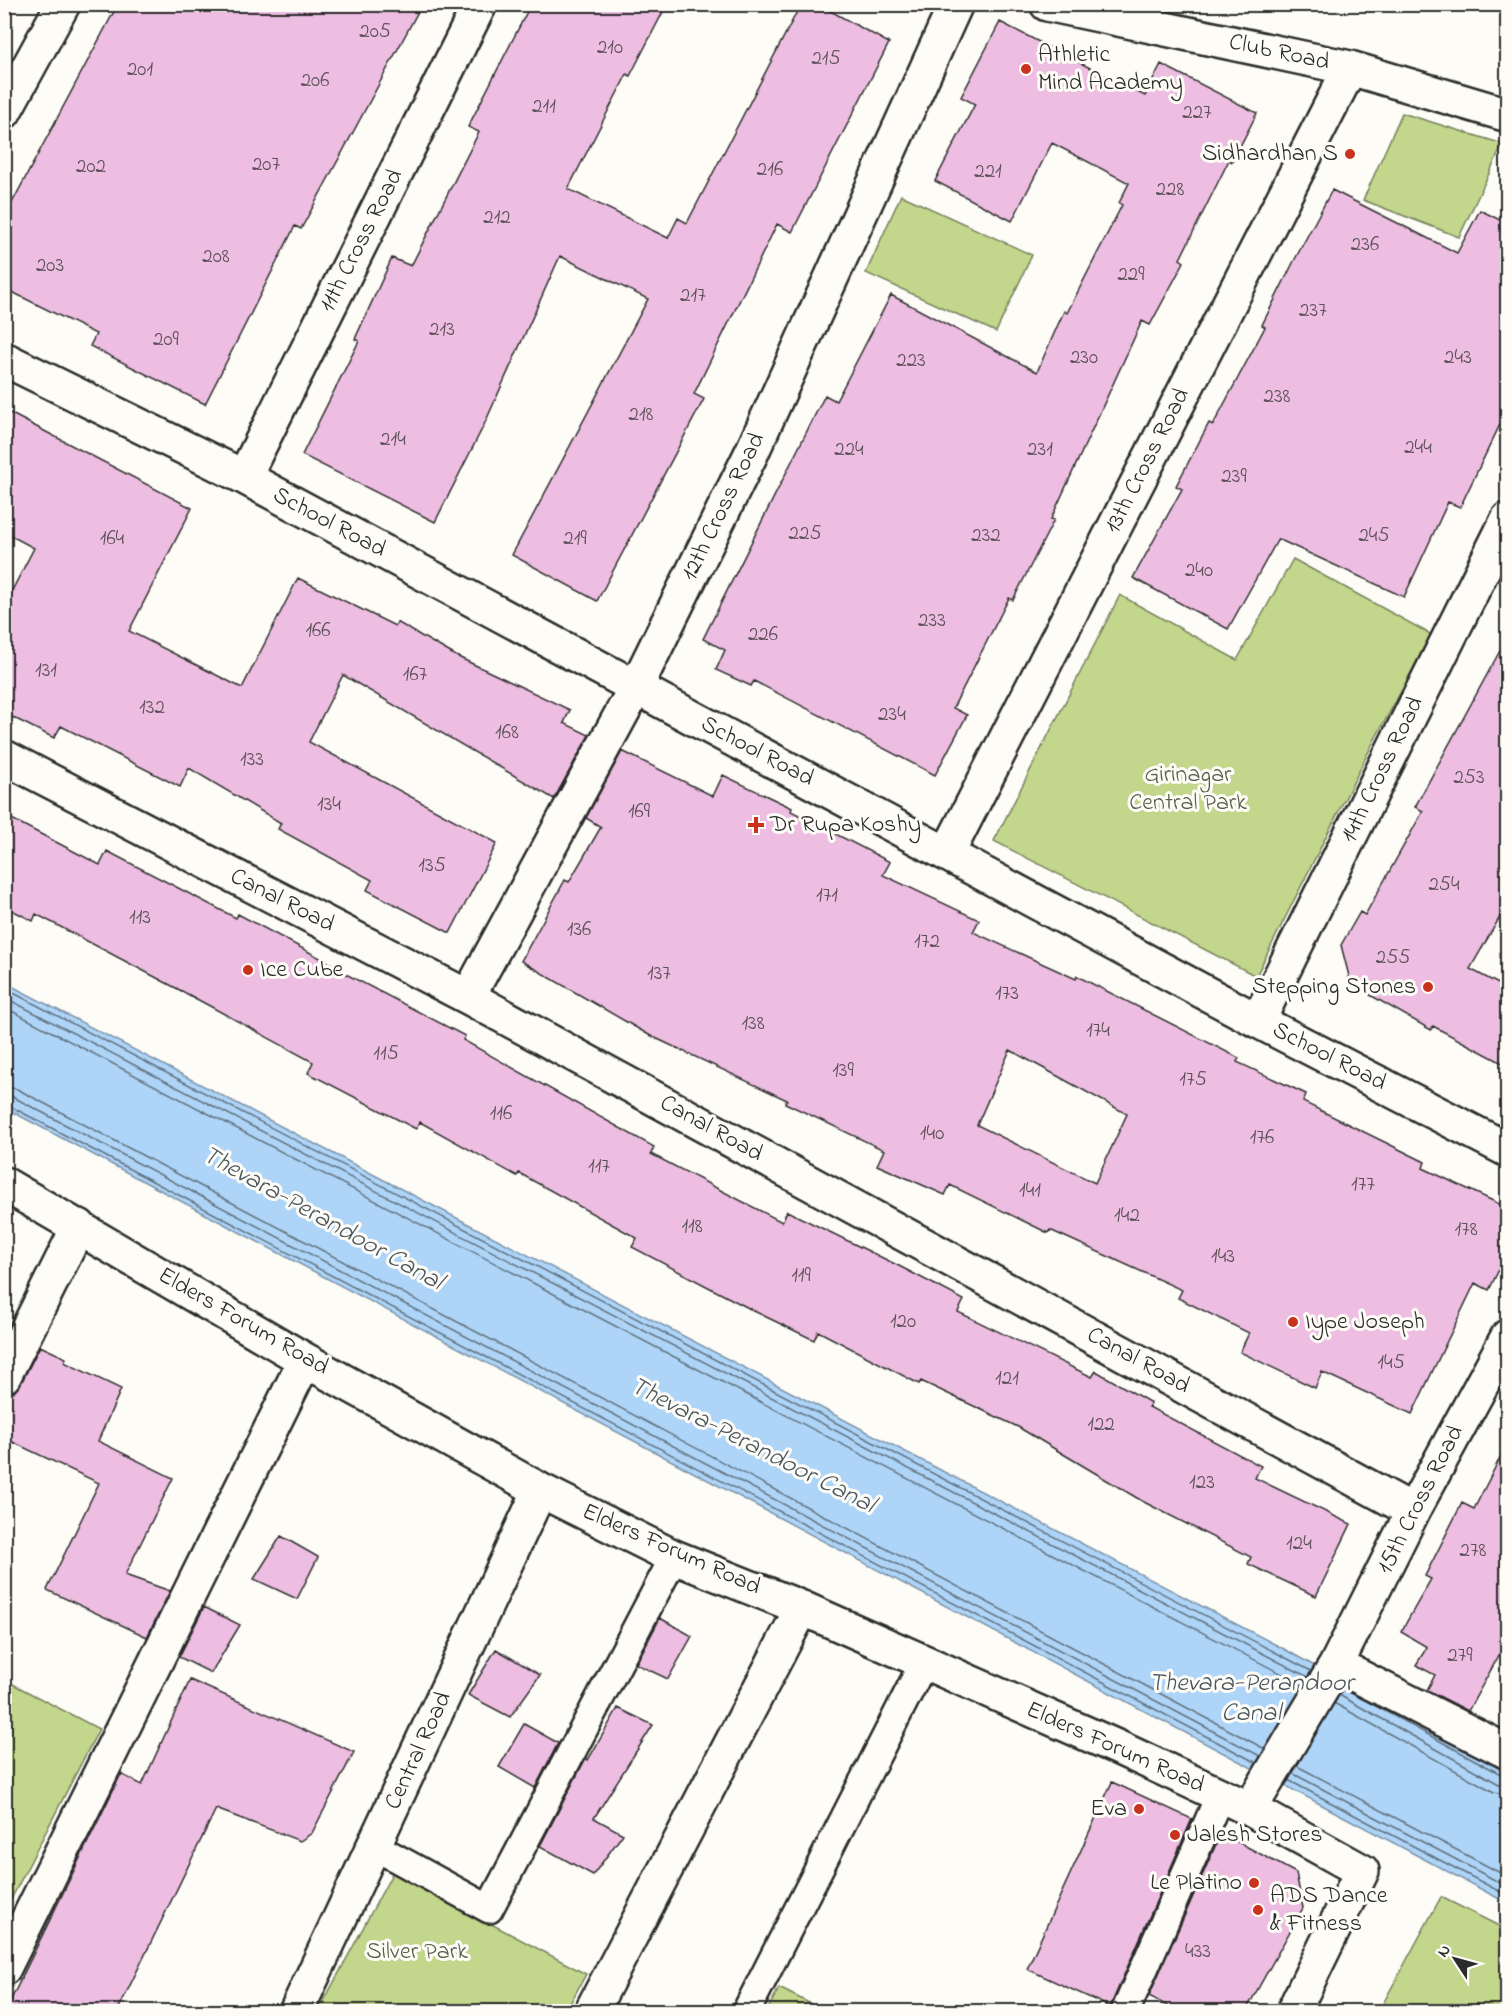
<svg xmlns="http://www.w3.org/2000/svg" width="1512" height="2016" font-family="'Indie Flower',sans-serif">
  <rect width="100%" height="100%" fill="#fdfcf7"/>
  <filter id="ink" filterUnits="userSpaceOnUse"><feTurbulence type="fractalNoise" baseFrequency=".0167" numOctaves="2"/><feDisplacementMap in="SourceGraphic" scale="12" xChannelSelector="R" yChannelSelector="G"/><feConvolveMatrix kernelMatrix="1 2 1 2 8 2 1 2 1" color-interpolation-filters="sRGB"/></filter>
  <g filter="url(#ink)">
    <!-- green -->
    <path fill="#c2d68c" stroke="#76805c" stroke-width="1.5" d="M1402,113l101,31 -44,93 -96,-37z
      M901,195l131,60 -36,77 -130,-59z
      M1293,559l139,76 -56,102 -120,239 -262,-135 126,-246 117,65z
      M5,1680l94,49 -94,182z
      M393,1872l193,102 -20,37 -248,1z
      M1441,1897l66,33v81h-128z
      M779,1988l46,23h-58z"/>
    <!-- water -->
    <path fill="#aed5f8" stroke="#7a91a6" stroke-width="1.5" d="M4,982l1280,667 223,124v130l-1502,-795z"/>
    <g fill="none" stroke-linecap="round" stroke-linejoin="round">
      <!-- shore -->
      <path stroke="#5f6f7d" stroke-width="1.5" d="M4,988l1307,683
        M4,997l1304,680
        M4,1007l1299,678
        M4,1087l13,2 1248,660
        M4,1096l9,1 1247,659
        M4,1103l1253,660
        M1346,1690l162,88
        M1339,1695l160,89 9,2
        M1334,1703l160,89 14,3
        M1297,1766l211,111
        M1292,1773l216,114
        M1288,1780l220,116"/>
    </g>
    <!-- building -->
    <path fill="#edbee1" stroke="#2b2b2b" stroke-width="1.5" fill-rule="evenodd" d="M118,4h304l-121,225 -6,-3 -90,178 -115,-58 6,-12 -92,-46v-70z
      M531,4h136l-37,72 -3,-2 -59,115 100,49 10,-20 9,5 114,-219h17l71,39 -97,189 -15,-8 -83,170 10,5 -107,202 -85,-46 136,-256 -88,-43 -76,169 -49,97 -133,-67 57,-114 -4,-2 37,-81 19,8 68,-134 -11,-5z
      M1000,22l145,74 16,-32 96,49 -25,49 -3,-2 -49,99 4,3 -34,63 -8,-4 -91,198 3,1 -41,80 -4,-2 -56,110 14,7 -32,60 -181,-94 -3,5 -35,-16 9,-20 -22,-11 122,-244 11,6 55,-106 146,77 27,-61 3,2 55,-108 -3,-2 10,-20 -77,-40 -40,78 -77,-40 40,-77 -14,-7z
      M1332,190l125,63 23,-43 28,14v184l-48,99 -12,-5 -44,95 -126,-58 -50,90 -95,-51 49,-89 -6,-3 33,-63 4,2 52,-98 -3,-2 32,-64z
      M4,410l188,98 -63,123 113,57 56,-110 97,48 2,-4 59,34 114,54 -6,13 25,12 -35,64 -211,-124 -34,67 188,101 -47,90 -83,-43 5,-10 -94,-51 3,-6 -92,-55 -9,19 -119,-61 -7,12 -50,-25v-107l30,-58 -30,-16z
      M1508,636v267l-38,66 38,20v77l-75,-40 -2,4 -80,-46 -10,-39 19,-33 5,3 58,-104 -8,-4z
      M622,751l91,45 10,-21 69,33 -1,3 99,51 -7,13 96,45 -6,12 103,47 1,-3 162,82 -2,4 69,32 -3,8 122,60 -2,6 85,40v43l-19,39 -14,-7 -63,131 -90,-42 -7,16 -75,-36 9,-19 -71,-35 4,-8 -132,-60 -2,3 -98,-48 -5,10 -68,-30 7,-15 -99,-47 2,-3 -138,-65 -128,-74 44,-81 4,2 32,-55 -15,-9zM1010,1050l117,64 -32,69 -118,-58z
      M4,815l96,50 7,-14 129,67 2,-4 101,54 -1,2 127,66 -2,4 191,107 -3,7 131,68 5,-11 112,55 65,34 -6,12 134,65 4,-6 55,32 -2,4 112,59 -6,12 96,46 -35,72 -68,-32 3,-7 -109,-56 -124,-74 -97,-46 -2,3 -101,-53 -4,9 -56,-27 -126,-66 5,-9 -118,-65 -2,3 -97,-54 -4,7 -108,-56 5,-11 -120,-65 -157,-83 -3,7 -29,-15z
      M40,1346l26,12 -2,4 57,27 -23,52 75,37 -48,97 45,16 -23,46 -100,-47 52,-107 -95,-45v-43l10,-3 6,-7z
      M1508,1442v197l-40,72 -41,-21 8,-15 -19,-10 11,-18 -26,-15 30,-53 -6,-3 37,-73 12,6z
      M281,1536l37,21 -21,42 -43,-20z
      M204,1607l36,18 -29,48 -32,-16z
      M660,1618l32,18 -24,43 -32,-15z
      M496,1649l44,26 -30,42 -42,-22z
      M190,1680l164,72 -42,81 -12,8 -84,-32 -99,203h-112l116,-238 21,11z
      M618,1708l35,17 -59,93 29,16 -30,41 -53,-29 46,-88 2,2z
      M524,1724l34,19 -23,45 -36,-21z
      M1112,1782l80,37 -82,188 -83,-38z
      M1221,1833l75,40 7,35 -58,104h-67l-29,-16z"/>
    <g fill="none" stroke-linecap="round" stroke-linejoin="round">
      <defs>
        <path id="service" d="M374,1846l115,63 185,-352
          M746,2012l178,-350
          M1125,2012l95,-217"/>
        <path id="minor" d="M1047,4l303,64 158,47
          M4,112l59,-108
          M4,359l240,118 1014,544 250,129
          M244,477l236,-473
          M4,757l464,240 945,514
          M947,854l403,-786
          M468,997l168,-310 116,-235 204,-448
          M1258,1021l250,-502
          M4,1184l301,176 235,130 134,67 128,51 317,140 131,61 112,62 -69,141
          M4,1376l75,-150
          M1336,1665l172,87
          M1250,1809l86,-144 77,-154 95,-175
          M4,1968l301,-608
          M296,2012l244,-522
          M591,2012l211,-404"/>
      </defs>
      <!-- service casing -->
      <use href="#service" stroke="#2b2b2b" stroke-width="32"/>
      <!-- minor casing -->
      <use href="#minor" stroke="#2b2b2b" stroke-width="38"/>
      <!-- service -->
      <use href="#service" stroke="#fdfcf7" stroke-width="27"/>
      <!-- minor -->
      <use href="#minor" stroke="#fdfcf7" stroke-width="33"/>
    </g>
  </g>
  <!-- markers -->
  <g fill="#c8321e" stroke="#fdfcf7" stroke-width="2">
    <circle cx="1026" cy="69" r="6"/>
    <circle cx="1350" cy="154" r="6"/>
    <path d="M753 816h6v6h6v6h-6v6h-6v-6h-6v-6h6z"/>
    <circle cx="248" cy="970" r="6"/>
    <circle cx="1428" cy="987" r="6"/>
    <circle cx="1293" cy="1322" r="6"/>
    <circle cx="1139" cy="1809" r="6"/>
    <circle cx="1175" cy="1835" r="6"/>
    <circle cx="1254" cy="1883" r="6"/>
    <circle cx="1258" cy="1910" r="6"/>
  </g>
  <g text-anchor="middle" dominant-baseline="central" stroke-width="6" stroke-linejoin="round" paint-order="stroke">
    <!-- number labels -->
    <g font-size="21" fill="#5c5058">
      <text x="375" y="32">205</text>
      <text x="610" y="48">210</text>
      <text x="826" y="59">215</text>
      <text x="140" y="70">201</text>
      <text x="315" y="81">206</text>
      <text x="544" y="107">211</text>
      <text x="1197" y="113">227</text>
      <text x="266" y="165">207</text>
      <text x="91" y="167">202</text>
      <text x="770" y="170">216</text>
      <text x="988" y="172">221</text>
      <text x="1170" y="190">228</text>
      <text x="497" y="218">212</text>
      <text x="1365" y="245">236</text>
      <text x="216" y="257">208</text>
      <text x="50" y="266">203</text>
      <text x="1131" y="275">229</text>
      <text x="693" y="296">217</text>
      <text x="1313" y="311">237</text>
      <text x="442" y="330">213</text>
      <text x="166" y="340">209</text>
      <text x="1084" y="358">230</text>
      <text x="1458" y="358">243</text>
      <text x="911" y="361">223</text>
      <text x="1277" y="397">238</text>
      <text x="641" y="415">218</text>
      <text x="393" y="440">214</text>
      <text x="1418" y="448">244</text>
      <text x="849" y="450">224</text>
      <text x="1040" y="450">231</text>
      <text x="1234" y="477">239</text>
      <text x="805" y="534">225</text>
      <text x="986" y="536">232</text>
      <text x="1374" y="536">245</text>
      <text x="112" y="539">164</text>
      <text x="575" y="539">219</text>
      <text x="1199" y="571">240</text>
      <text x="932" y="621">233</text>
      <text x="318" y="631">166</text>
      <text x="763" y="635">226</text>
      <text x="46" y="671">131</text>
      <text x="415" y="675">167</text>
      <text x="152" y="708">132</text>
      <text x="892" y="715">234</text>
      <text x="507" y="733">168</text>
      <text x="252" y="760">133</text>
      <text x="1469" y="778">253</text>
      <text x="329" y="805">134</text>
      <text x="639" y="812">169</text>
      <text x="432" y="866">135</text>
      <text x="1444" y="885">254</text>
      <text x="827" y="896">171</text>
      <text x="140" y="918">113</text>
      <text x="579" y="930">136</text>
      <text x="927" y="942">172</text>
      <text x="1393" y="958">255</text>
      <text x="659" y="974">137</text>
      <text x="1007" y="994">173</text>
      <text x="753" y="1024">138</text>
      <text x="1098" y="1031">174</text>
      <text x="386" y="1054">115</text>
      <text x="843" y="1071">139</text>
      <text x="1193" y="1080">175</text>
      <text x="501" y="1114">116</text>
      <text x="932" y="1134">140</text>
      <text x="1262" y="1138">176</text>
      <text x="599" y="1167">117</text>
      <text x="1363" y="1185">177</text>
      <text x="1030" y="1191">141</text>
      <text x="1127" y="1216">142</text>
      <text x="692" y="1227">118</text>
      <text x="1466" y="1230">178</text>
      <text x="1223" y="1257">143</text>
      <text x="801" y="1276">119</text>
      <text x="903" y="1322">120</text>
      <text x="1391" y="1363">145</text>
      <text x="1007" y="1379">121</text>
      <text x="1101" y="1425">122</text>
      <text x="1202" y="1483">123</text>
      <text x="1299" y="1544">124</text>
      <text x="1473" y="1551">278</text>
      <text x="1460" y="1656">279</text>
      <text x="1198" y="1952">433</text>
    </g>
    <!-- street labels -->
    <g font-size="24" fill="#2b2b2b" stroke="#fdfcf7">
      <text transform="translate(1279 53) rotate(12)">Club Road</text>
      <text transform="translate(362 241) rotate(-63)">11th Cross Road</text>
      <text transform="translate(1148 461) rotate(-63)">13th Cross Road</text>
      <text transform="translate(724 507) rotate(-64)">12th Cross Road</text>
      <text transform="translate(329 523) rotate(28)">School Road</text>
      <text transform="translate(757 752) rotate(28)">School Road</text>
      <text transform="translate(1383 770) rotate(-64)">14th Cross Road</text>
      <text transform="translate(282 901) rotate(27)">Canal Road</text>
      <text transform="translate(1329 1057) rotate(27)">School Road</text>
      <text transform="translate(711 1129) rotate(29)">Canal Road</text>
      <text transform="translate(243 1322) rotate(30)">Elders Forum Road</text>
      <text transform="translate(1138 1361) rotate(29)">Canal Road</text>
      <text transform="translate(1421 1500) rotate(-63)">15th Cross Road</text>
      <text transform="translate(671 1550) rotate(24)">Elders Forum Road</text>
      <text transform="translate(1115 1748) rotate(24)">Elders Forum Road</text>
      <text transform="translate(419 1751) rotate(-65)">Central Road</text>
    </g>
    <!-- poi labels -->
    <g font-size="24" fill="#2b2b2b" stroke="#fdfcf7" text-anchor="start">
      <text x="1038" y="55">Athletic<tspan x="1038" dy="28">Mind Academy</tspan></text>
      <text x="1338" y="154" text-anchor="end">Sidhardhan S</text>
      <text x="770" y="825">Dr Rupa Koshy</text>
      <text x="260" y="970">Ice Cube</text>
      <text x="1416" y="987" text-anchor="end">Stepping Stones</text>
      <text x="1305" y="1322">Iype Joseph</text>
      <text x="1127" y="1809" text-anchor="end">Eva</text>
      <text x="1187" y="1835">Jalesh Stores</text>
      <text x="1242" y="1883" text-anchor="end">Le Platino</text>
      <text x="1270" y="1896">ADS Dance<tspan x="1270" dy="28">&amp; Fitness</tspan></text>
    </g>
    <!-- park labels -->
    <g font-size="24" fill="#585e48" stroke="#fdfcf7">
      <text x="1188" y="775">Girinagar<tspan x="1188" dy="28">Central Park</tspan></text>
      <text x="417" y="1952">Silver Park</text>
    </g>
    <!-- water labels -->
    <g font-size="26" font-style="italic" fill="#4c565e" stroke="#fdfcf7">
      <text transform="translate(322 1219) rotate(29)">Thevara-Perandoor Canal</text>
      <text transform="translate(752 1446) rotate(27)">Thevara-Perandoor Canal</text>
      <text x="1251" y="1684">Thevara-Perandoor<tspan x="1251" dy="30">Canal</tspan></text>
    </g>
  </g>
  <!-- margin -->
  <rect width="1512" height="2016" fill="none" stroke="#fdfcf7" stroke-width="24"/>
  <rect x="12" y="12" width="1488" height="1992" fill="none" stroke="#2b2b2b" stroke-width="2" filter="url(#ink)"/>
  <!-- north arrow -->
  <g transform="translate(1455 1959) rotate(306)" stroke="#fdfcf7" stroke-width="4.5" paint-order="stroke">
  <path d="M0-4.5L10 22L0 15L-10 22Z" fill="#2b2b2b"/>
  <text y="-9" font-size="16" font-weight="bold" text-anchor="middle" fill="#2b2b2b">N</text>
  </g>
</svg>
